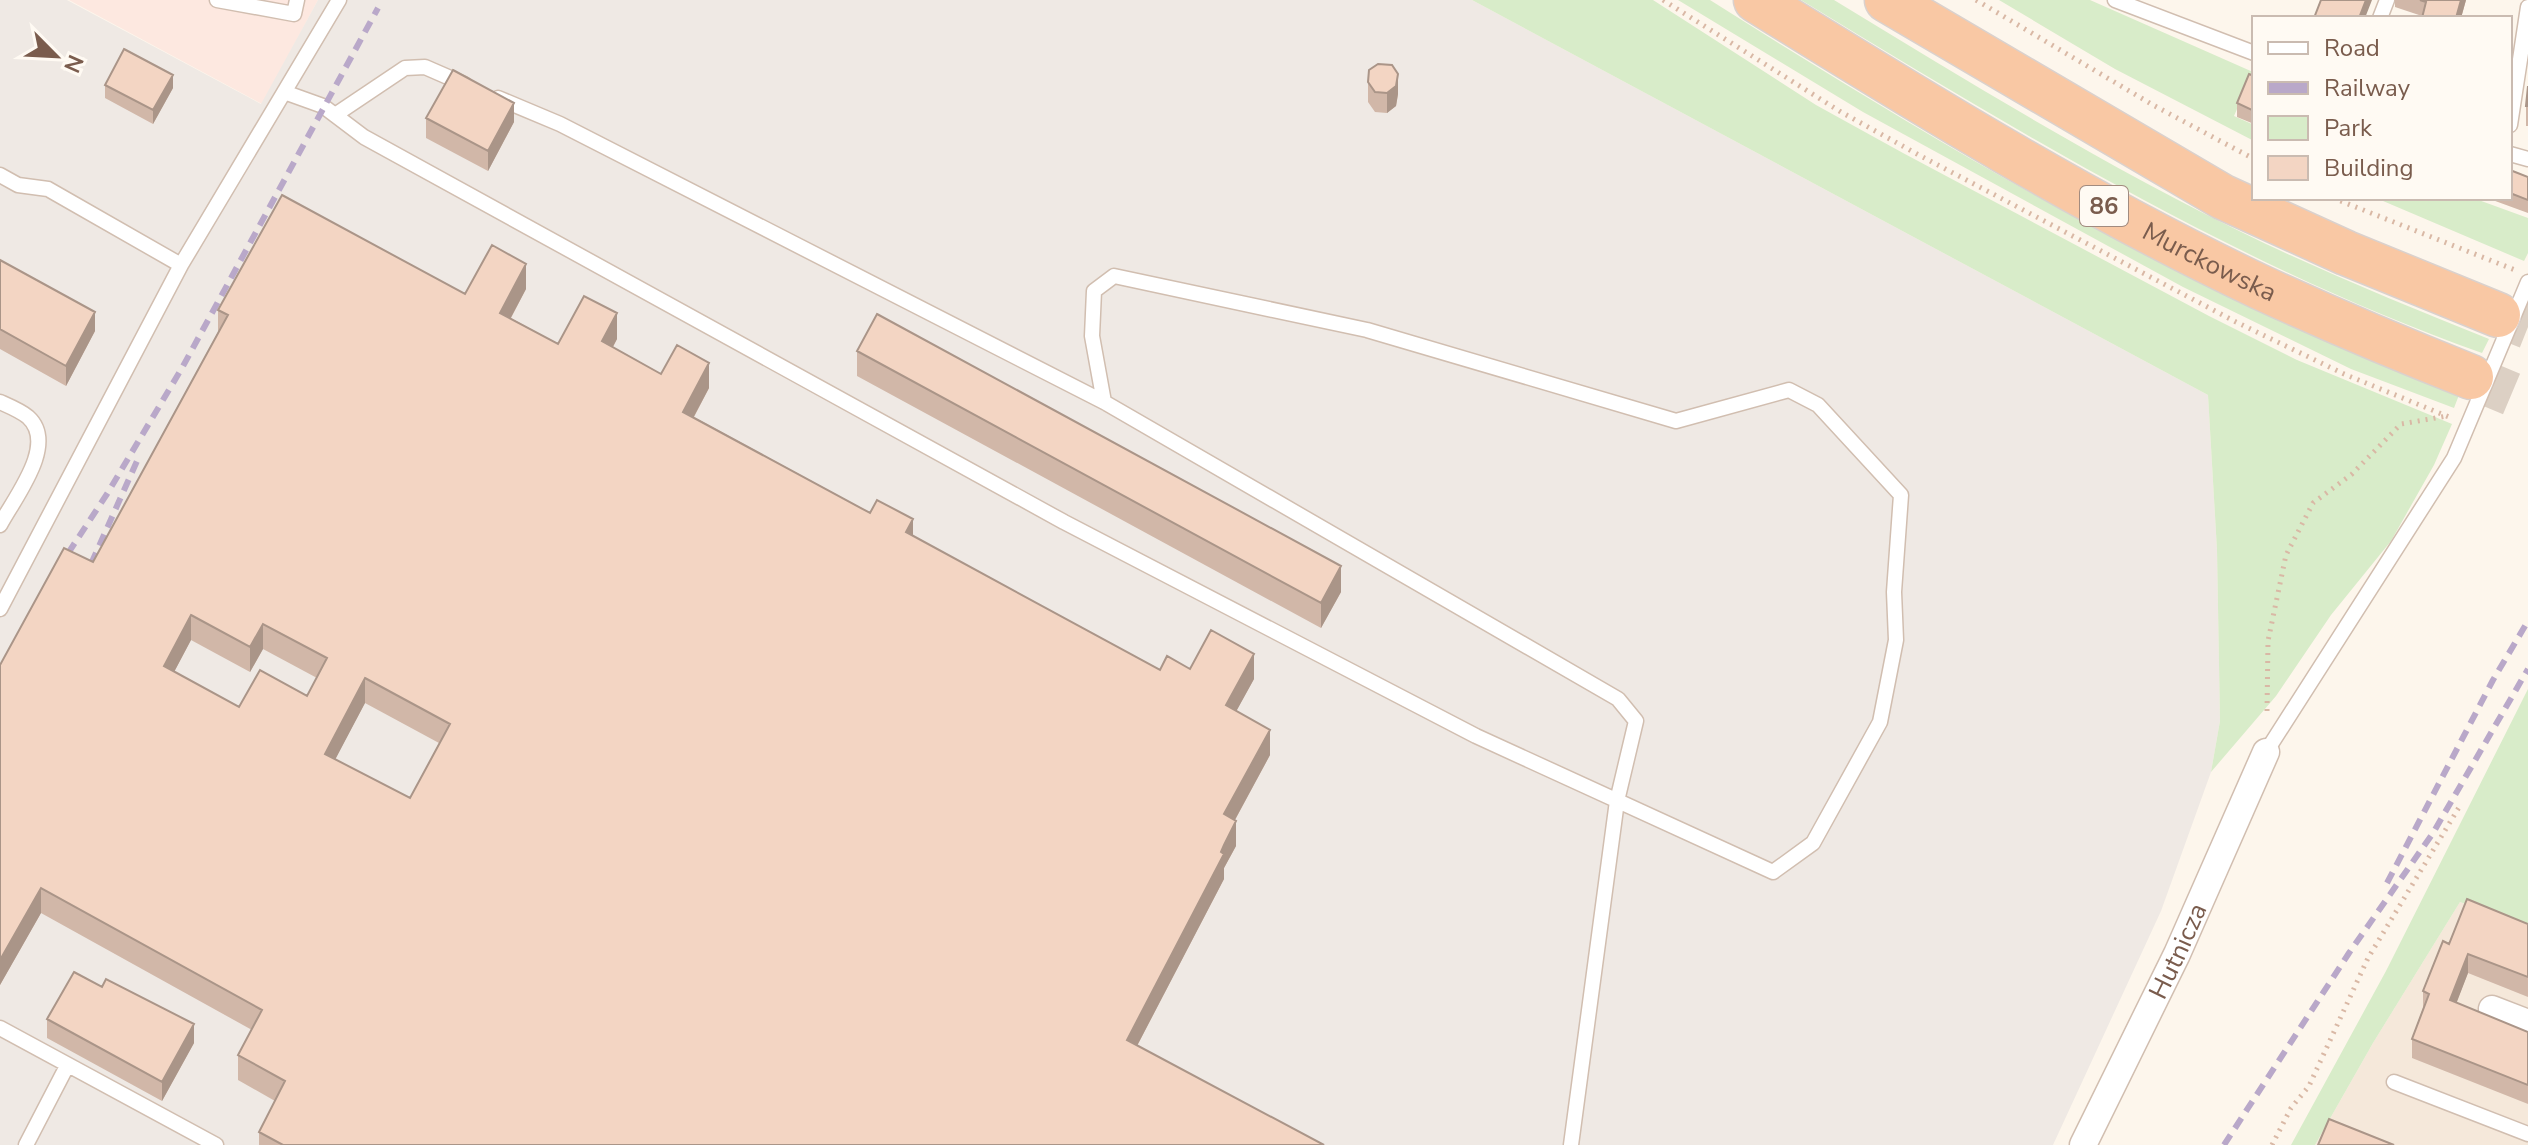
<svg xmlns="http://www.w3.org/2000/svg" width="2528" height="1145" font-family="'Nunito Sans',sans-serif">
  <rect width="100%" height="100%" fill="#fdf6ec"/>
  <!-- residential -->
  <path fill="#f5e8da" d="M2460,902l68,24v219h-213l58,-102z"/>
  <!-- commercial -->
  <path fill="#fde8e0" d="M69,0h249l-56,104z"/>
  <!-- industrial -->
  <path fill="#efe9e4" d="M0,0h67l194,104 57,-104h1154l736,395 9,155 3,171 -9,51 -50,139 -108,234h-2053z"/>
  <!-- green -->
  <path fill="#d8ecc9" d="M1472,0h181l163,105 87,48 306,163 88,44 155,64 -18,41 -43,76 -60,74 -55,81 -65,76 9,-51 -3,-171 -9,-155z
    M1678,0h32c239,151 484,296 749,395l-5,13 -103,-39 -168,-82 -320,-175z
    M1801,0h33c141,86 283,173 432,244 73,34 148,65 223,95l-7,14c-242,-86 -462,-220 -681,-353z
    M1999,0h91l163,72 -19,44 20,9v16l-139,-72z
    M2376,198h97l55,20v35l-4,8z
    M2528,689v237l-68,-24 -87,141 -58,102h-24l95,-174z"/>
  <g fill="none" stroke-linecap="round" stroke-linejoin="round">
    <!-- trunk-tunnel -->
    <path stroke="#dcd0c4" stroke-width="44" stroke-dasharray="44 22" stroke-linecap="butt" d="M2498,315l30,12
      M2471,377l57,24"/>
    <defs>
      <path id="service" d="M217,0l77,14 3,-14
        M2115,0l139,53
        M2380,18l7,-18
        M284,92l39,14 41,31 700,385 412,214 297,136 40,-29 67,-121 16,-82 -2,-48 7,-97 -83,-90 -29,-15 -113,31 -309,-91 -253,-54 -20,15 -2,45 12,66
        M498,98l62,26 544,278 514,297 18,22 -19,80 -46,344
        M335,115l70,-47 20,-1 39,17
        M2510,125l18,-118
        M2510,154l18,5
        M0,175l18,10 30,4 133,76
        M0,402c9,4 21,9 28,15 30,27 -13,80 -28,108
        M0,609l181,-344 158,-265
        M2266,752l188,-294 74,-176
        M0,1028l216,117
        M2394,1082l134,52
        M26,1145l41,-79"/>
      <g id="minor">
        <path d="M2492,1009l36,14"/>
        <path id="s1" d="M2083,1145l94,-191 89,-202"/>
      </g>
      <g id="trunk">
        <path id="s2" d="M1756,0c164,102 329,204 504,287 69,32 140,62 211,90"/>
        <path d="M1887,0l336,197 123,56 152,62"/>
      </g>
    </defs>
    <!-- service casing -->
    <use href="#service" stroke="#d1beb0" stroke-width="17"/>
    <!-- minor casing -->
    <use href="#minor" stroke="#d1beb0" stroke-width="29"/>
    <!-- trunk casing -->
    <use href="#trunk" stroke="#dad1cd" stroke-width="47"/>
    <!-- path -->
    <path stroke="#d9b8a5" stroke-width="5" stroke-dasharray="2 6" stroke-linecap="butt" d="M1663,0l178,112 76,42 319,168 108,52 105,43
      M1976,0l177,105 101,54
      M2333,198l182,72
      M2267,711l1,-70 18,-86 27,-52 39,-29 49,-50 46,-8
      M2272,1145l19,-37 18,-22 59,-128 93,-154"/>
    <!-- service -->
    <use href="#service" stroke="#fff" stroke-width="14"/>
    <!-- minor -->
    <use href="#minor" stroke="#fff" stroke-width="26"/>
    <!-- trunk -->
    <use href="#trunk" stroke="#f9c8a4" stroke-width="44"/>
    <!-- rail -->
    <path stroke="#b9a8c9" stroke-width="6" stroke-dasharray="12 8" stroke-linecap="butt" d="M57,570l50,-76 75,-126 196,-360
      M83,582l54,-121
      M2387,883l106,-203 35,-59
      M2224,1145l125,-192 84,-120 95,-164"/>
  </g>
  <!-- wall -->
  <path fill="#d1b7a8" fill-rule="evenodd" d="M2395,0h71l-5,18h-39v-2l-27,-9z
    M2254,76v48l-17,-7v-14z
    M1368,82l30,12 -2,12 -9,7 -12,-1 -7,-10z
    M105,85l68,3 -20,36 -48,-26z
    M2528,86v40h-2v-20z
    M426,118l88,4 -26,49 -62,-33z
    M2510,170l18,7v36l-41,-15h23z
    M0,260l95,71 -29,55 -66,-37z
    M526,289l-15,29 47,26 59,-5 -4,8 48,27 48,14 -15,29 466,253 30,-1 64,10 -18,32 34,44 -35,65 1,26 -12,22v11l-87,167 187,99h-1065v-13l16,-31 -37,-21v-25l14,-25 -211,-117 -41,72v-320l93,-103 125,-230v-22zM191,640l59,32 13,-23 54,29 -10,18 -68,11 -65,-35zM365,703l74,40 -29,55 -75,-39z
    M857,351l484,241 -20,36 -464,-252z
    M2528,924v73l-60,-24 -12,30 72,29v72l-116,-46v-19l11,-31v-17l26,-47z
    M102,987l92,56 -32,58 -115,-63v-19z"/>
  <!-- shaded-wall -->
  <path fill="#aa9588" d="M2366,0h6l-7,18h-6z
    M2461,0h5l-5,18h-5z
    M1398,74v20l-2,12 -9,7v-20z
    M173,75v13l-20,36v-14z
    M514,103v19l-26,49v-20z
    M526,264v25l-26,49v-25z
    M95,312v19l-29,55v-20z
    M617,313v26l-15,28v-26z
    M709,363v25l-26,49v-25z
    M913,519v25l-7,-12z
    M1341,566v26l-20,36v-25z
    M191,615v25l-27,51v-25z
    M263,624v25l-13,23v-25z
    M1254,654v25l-28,51v-25z
    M365,678v25l-40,76v-25z
    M1270,730v25l-46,85v-26z
    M1236,821v25l-12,22v11l-97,186v-25z
    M41,888v25l-41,72v-25z
    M2468,954v19l-18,47v-20z
    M194,1024v19l-32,58v-19z"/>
  <!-- building -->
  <path fill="#f3d5c3" stroke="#aa9588" stroke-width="2" fill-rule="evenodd" d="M2321,0h45l-7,18h-45z
    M2420,0h41l-5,18h-34l4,-16z
    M124,49l49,26 -20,35 -48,-25z
    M1378,64l14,1 6,9 -2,12 -9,7 -12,-1 -7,-10 1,-12z
    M453,70l61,33 -26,48 -62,-33z
    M2249,74l5,2v35l-17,-8z
    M2528,86v20h-2z
    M2510,170l18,7v23l-18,-7z
    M282,195l183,99 27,-49 34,19 -26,49 58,31 26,-48 33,17 -15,28 59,33 16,-29 32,18 -26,49 187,101 7,-13 36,19 -7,13 254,138 7,-14 23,13 21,-39 43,24 -28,51 44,25 -46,84 12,7 -12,24 -3,7 3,2 -97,186 197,105h-1041l-24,-13 26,-51 -47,-26 24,-45 -221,-122 -41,72v-295l64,-117 29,14 135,-247 -10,-5zM191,615l59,32 13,-23 64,34 -20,38 -47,-26 -21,37 -75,-41zM365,678l85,46 -40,74 -85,-44z
    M0,260l95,52 -29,54 -66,-37z
    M877,314l464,252 -20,37 -464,-252z
    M2467,899l61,25v53l-60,-23 -18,46 78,32v53l-116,-46 17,-45 -6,-3 20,-50 6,3z
    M74,972l28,15 4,-8 88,45 -32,58 -115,-63z
    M2329,1119l65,26h-76z"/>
  <g text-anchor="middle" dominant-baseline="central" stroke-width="6" stroke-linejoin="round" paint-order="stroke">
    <!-- shield labels -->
    <rect fill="#fffaf3" stroke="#a28b7f" stroke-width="2" x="2080" y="186" width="48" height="40" rx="6"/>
    <g font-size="24" font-weight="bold" fill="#7a5c4d">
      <text x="2104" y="206">86</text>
    </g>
    <!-- street labels -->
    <g font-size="26" fill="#7a5c4d" stroke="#fffaf3">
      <text stroke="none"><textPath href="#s2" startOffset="524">Murckowska</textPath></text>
      <text stroke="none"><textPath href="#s1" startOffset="216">Hutnicza</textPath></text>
    </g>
  </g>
  <!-- legend -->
  <rect x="2252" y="16" width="260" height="184" fill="#fffaf3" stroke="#cabbb1" stroke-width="2"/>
  <rect x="2268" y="42" width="40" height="12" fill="#ffffff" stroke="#cabbb1" stroke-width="2"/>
  <text x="2324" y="56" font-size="24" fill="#7a5c4d">Road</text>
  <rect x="2268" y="82" width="40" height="12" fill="#b9a8c9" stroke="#cabbb1" stroke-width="2"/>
  <text x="2324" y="96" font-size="24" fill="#7a5c4d">Railway</text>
  <rect x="2268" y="116" width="40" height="24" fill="#d8ecc9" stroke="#cabbb1" stroke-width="2"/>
  <text x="2324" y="136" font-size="24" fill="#7a5c4d">Park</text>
  <rect x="2268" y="156" width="40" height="24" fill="#f3d5c3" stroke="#cabbb1" stroke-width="2"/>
  <text x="2324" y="176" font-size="24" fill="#7a5c4d">Building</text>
  <!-- north arrow -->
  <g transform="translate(56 56) rotate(114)" stroke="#fffaf3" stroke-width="6" paint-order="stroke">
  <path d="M0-6L14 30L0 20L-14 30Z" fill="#7a5c4d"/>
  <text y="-12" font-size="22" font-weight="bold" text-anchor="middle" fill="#7a5c4d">N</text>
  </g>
</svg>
